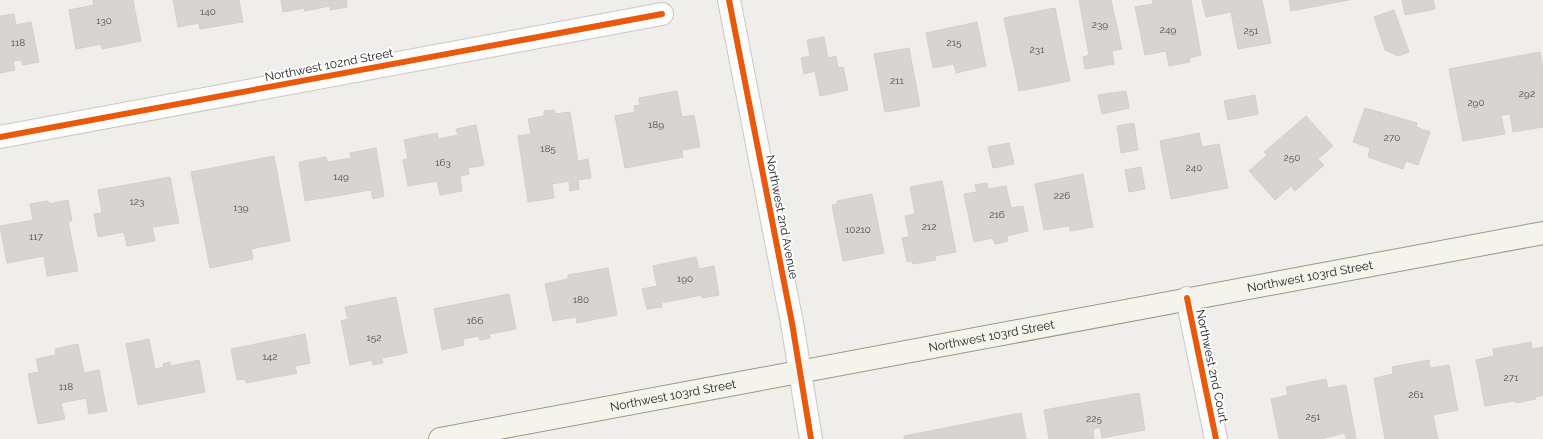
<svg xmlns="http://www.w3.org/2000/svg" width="1543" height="439" font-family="Raleway,sans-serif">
  <rect width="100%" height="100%" fill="#f0eeeb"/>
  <!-- building -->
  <path fill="#d7d4d2" stroke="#d3d0cc" d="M93,0h40l8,41 -39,8 -1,-5 -25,5 -7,-39 25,-5z
    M173,0h66l4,22 -43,7 -1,-6 -21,4z
    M281,0h65l1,7 -17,3v-4l-25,5 -1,-3 -21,4z
    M1079,0h32l11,49 -10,2 2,13 -29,5 -2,-12 6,-2z
    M1152,0h39l10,55 -12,3 1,4 -21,4 -3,-15 -21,4 -10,-48 18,-3z
    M1202,0h60l9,43 -33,6 -7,-37 -25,5z
    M1289,0h60l-58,11z
    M1402,0h31l2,9 -30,6z
    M1055,8l15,73 -51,10 -15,-73z
    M1394,10l15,42 -11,4 -13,-6 -11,-33z
    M14,14l2,11 15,-3 8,40 -16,3 -2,-5 -8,1 2,9 -15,3v-57z
    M977,22l9,44 -30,7 -2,-9 -21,4 -7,-35z
    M824,37l4,21 8,-2 2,12 5,-1 5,23 -28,6 -5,-25 -11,3 -3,-16 9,-2 -3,-16z
    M909,48l11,58 -35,6 -11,-58z
    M1540,52l3,17v58l-30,5 -3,-18 -9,1 4,19 -42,7 -14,-72z
    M677,91l5,26 12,-2 6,32 -18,3 1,7 -58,11 -10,-52 20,-4 -1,-6 6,-1 -1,-7z
    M1126,91l3,17 -27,6 -4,-19z
    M1255,95l3,19 -30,6 -4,-19z
    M1365,108l52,15 -1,4 14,5 -12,33 -12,-4 -3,8 -35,-12 2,-9 -17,-6z
    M554,110l1,4 15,-2 8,49 10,-2 3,19 -13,2 1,9 -9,2 -1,-10 -17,3 2,14 -26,4 -10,-66 13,-2 -3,-15 16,-3v-5z
    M1306,116l27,30 -15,13 6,6 -29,26 -4,-5 -16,14 -26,-29 18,-16 -3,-3z
    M1134,123l4,27 -17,3 -4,-27z
    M476,125l8,40 -16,3 1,6 -9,2 2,15 -22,4 -3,-14 -29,5 -5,-26 5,-1 -4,-19 33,-7 2,6 19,-4 -2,-6z
    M1199,133l3,14 17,-3 9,44 -57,11 -11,-58z
    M1009,143l5,21 -21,4 -5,-21z
    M376,148l8,48 -11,3 -2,-9 -66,11 -6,-39 27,-5 2,5 23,-4 -1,-5z
    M274,156l16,85 -39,8 2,10 -43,9 -19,-96z
    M1141,167l4,22 -16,3 -4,-22z
    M1083,174l10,53 -23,4 -1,-5 -25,4 -9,-46z
    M170,177l9,46 -27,4 3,14 -28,5 -3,-14 -26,5 -4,-23 8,-1 -4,-23z
    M942,181l14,71 -21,4 1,4 -23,4 -1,-3 -5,1 -5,-24 7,-1 -4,-21 10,-2 -5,-27z
    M987,183l1,6 18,-3 5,22 12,-2 5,25 -21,5 1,5 -7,2 -6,1 -2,-6 -19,4 -10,-48 13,-2 -2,-7z
    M872,194l12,59 -41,8 -11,-56 6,-1 -1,-3z
    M68,200l4,21h-4l10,50 -31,5 -3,-20 -37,7 -7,-37 33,-6 -3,-16 18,-3 1,3z
    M696,257l3,12 15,-3 5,29 -17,3v-3l-41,8 1,4 -15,2 -5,-20 15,-3 -4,-20z
    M608,268l9,47 -40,8 -1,-6 -23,4 -8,-37 23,-5v-4z
    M509,294l7,35 -27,5 1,4 -10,2 -1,-4 -16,3 1,6 -22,5 -8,-41z
    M396,297l11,56 -25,5 1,5 -10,2 -1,-5 -22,5 -9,-44 7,-2 -3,-12z
    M305,334l5,29 -15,3 2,7 -51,10 -1,-4 -8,1 -6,-31z
    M149,339l6,30 9,-2 -1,-3 7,-2 1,4 28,-6 6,32 -67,13 -12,-61z
    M1531,342l1,7 11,-2v48l-8,2 1,2 -20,4 -1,-2 -30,5 -9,-46 18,-4 -1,-7z
    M78,344l6,29 15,-3 8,41 -18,3 -3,-16 -25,5 4,16 -27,5 -10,-50 11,-2 -3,-13 20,-4 -1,-6z
    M1429,360l1,8 19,-3 9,45 -25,5 5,24h-53l-11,-61 19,-4 -1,-7z
    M1326,379l2,9 18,-3 10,54h-10l-1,-6 -24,6h-42l-8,-40 17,-4 -2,-8z
    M1139,393l6,37 -43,8 -2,-11 -7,2 1,10h-45l-5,-29z
    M1021,413l5,26h-122v-3z"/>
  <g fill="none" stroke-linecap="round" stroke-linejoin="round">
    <defs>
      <path id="minor" d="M0,137l662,-123
        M1187,298l29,141"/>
      <path id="tertiary" d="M729,0l63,323 19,116"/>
      <g id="secondary">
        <path id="s1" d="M440,439l1103,-206"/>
      </g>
    </defs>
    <!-- minor casing -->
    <use href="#minor" stroke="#c9c8c7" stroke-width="24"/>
    <!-- tertiary casing -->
    <use href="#tertiary" stroke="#c9c8c7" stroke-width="24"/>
    <!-- secondary casing -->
    <use href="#secondary" stroke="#999a82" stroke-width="24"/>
    <!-- minor -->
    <use href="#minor" stroke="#fdfcfc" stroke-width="22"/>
    <!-- tertiary -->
    <use href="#tertiary" stroke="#fdfcfc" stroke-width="22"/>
    <!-- secondary -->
    <use href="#secondary" stroke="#f4f4ed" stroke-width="22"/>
    <defs>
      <path id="cycleway" d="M729,0l63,323 19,116
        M0,137l662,-123
        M1187,298l29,141"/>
    </defs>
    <!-- cycleway casing -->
    <use href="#cycleway" stroke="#fff" stroke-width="8"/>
    <!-- cycleway -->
    <use href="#cycleway" stroke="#e8590c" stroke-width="6"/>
  </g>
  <g text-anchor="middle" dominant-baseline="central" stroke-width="3.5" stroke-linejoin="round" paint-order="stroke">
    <!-- number labels -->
    <g font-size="10" fill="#4f4e4e">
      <text x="208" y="11">140</text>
      <text x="104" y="20">130</text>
      <text x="1100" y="24">239</text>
      <text x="1168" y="29">249</text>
      <text x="1251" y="30">251</text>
      <text x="18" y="42">118</text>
      <text x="954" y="42">215</text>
      <text x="1037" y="49">231</text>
      <text x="897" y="80">211</text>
      <text x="1527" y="93">292</text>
      <text x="1476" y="102">290</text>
      <text x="656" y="124">189</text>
      <text x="1392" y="137">270</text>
      <text x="548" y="148">185</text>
      <text x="1292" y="157">250</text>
      <text x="443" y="162">163</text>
      <text x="1194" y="167">240</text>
      <text x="341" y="176">149</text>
      <text x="1062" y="195">226</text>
      <text x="137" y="201">123</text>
      <text x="241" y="207">139</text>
      <text x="997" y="214">216</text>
      <text x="929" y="226">212</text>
      <text x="858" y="229">10210</text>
      <text x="36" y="236">117</text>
      <text x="685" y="278">190</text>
      <text x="581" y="299">180</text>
      <text x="475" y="320">166</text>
      <text x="374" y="337">152</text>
      <text x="270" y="356">142</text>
      <text x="1511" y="377">271</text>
      <text x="66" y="386">118</text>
      <text x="1416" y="394">261</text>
      <text x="1313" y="416">251</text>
      <text x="1094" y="418">225</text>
    </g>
    <!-- street labels -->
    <g font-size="12" fill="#222" stroke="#fff">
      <text transform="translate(329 65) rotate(-11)">Northwest 102nd Street</text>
      <text transform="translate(782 217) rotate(79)">Northwest 2nd Avenue</text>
      <text stroke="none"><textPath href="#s1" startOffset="885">Northwest 103rd Street</textPath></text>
      <text stroke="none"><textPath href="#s1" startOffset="561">Northwest 103rd Street</textPath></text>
      <text transform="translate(1212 366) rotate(78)">Northwest 2nd Court</text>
      <text stroke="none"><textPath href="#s1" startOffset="237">Northwest 103rd Street</textPath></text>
    </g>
  </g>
</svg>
